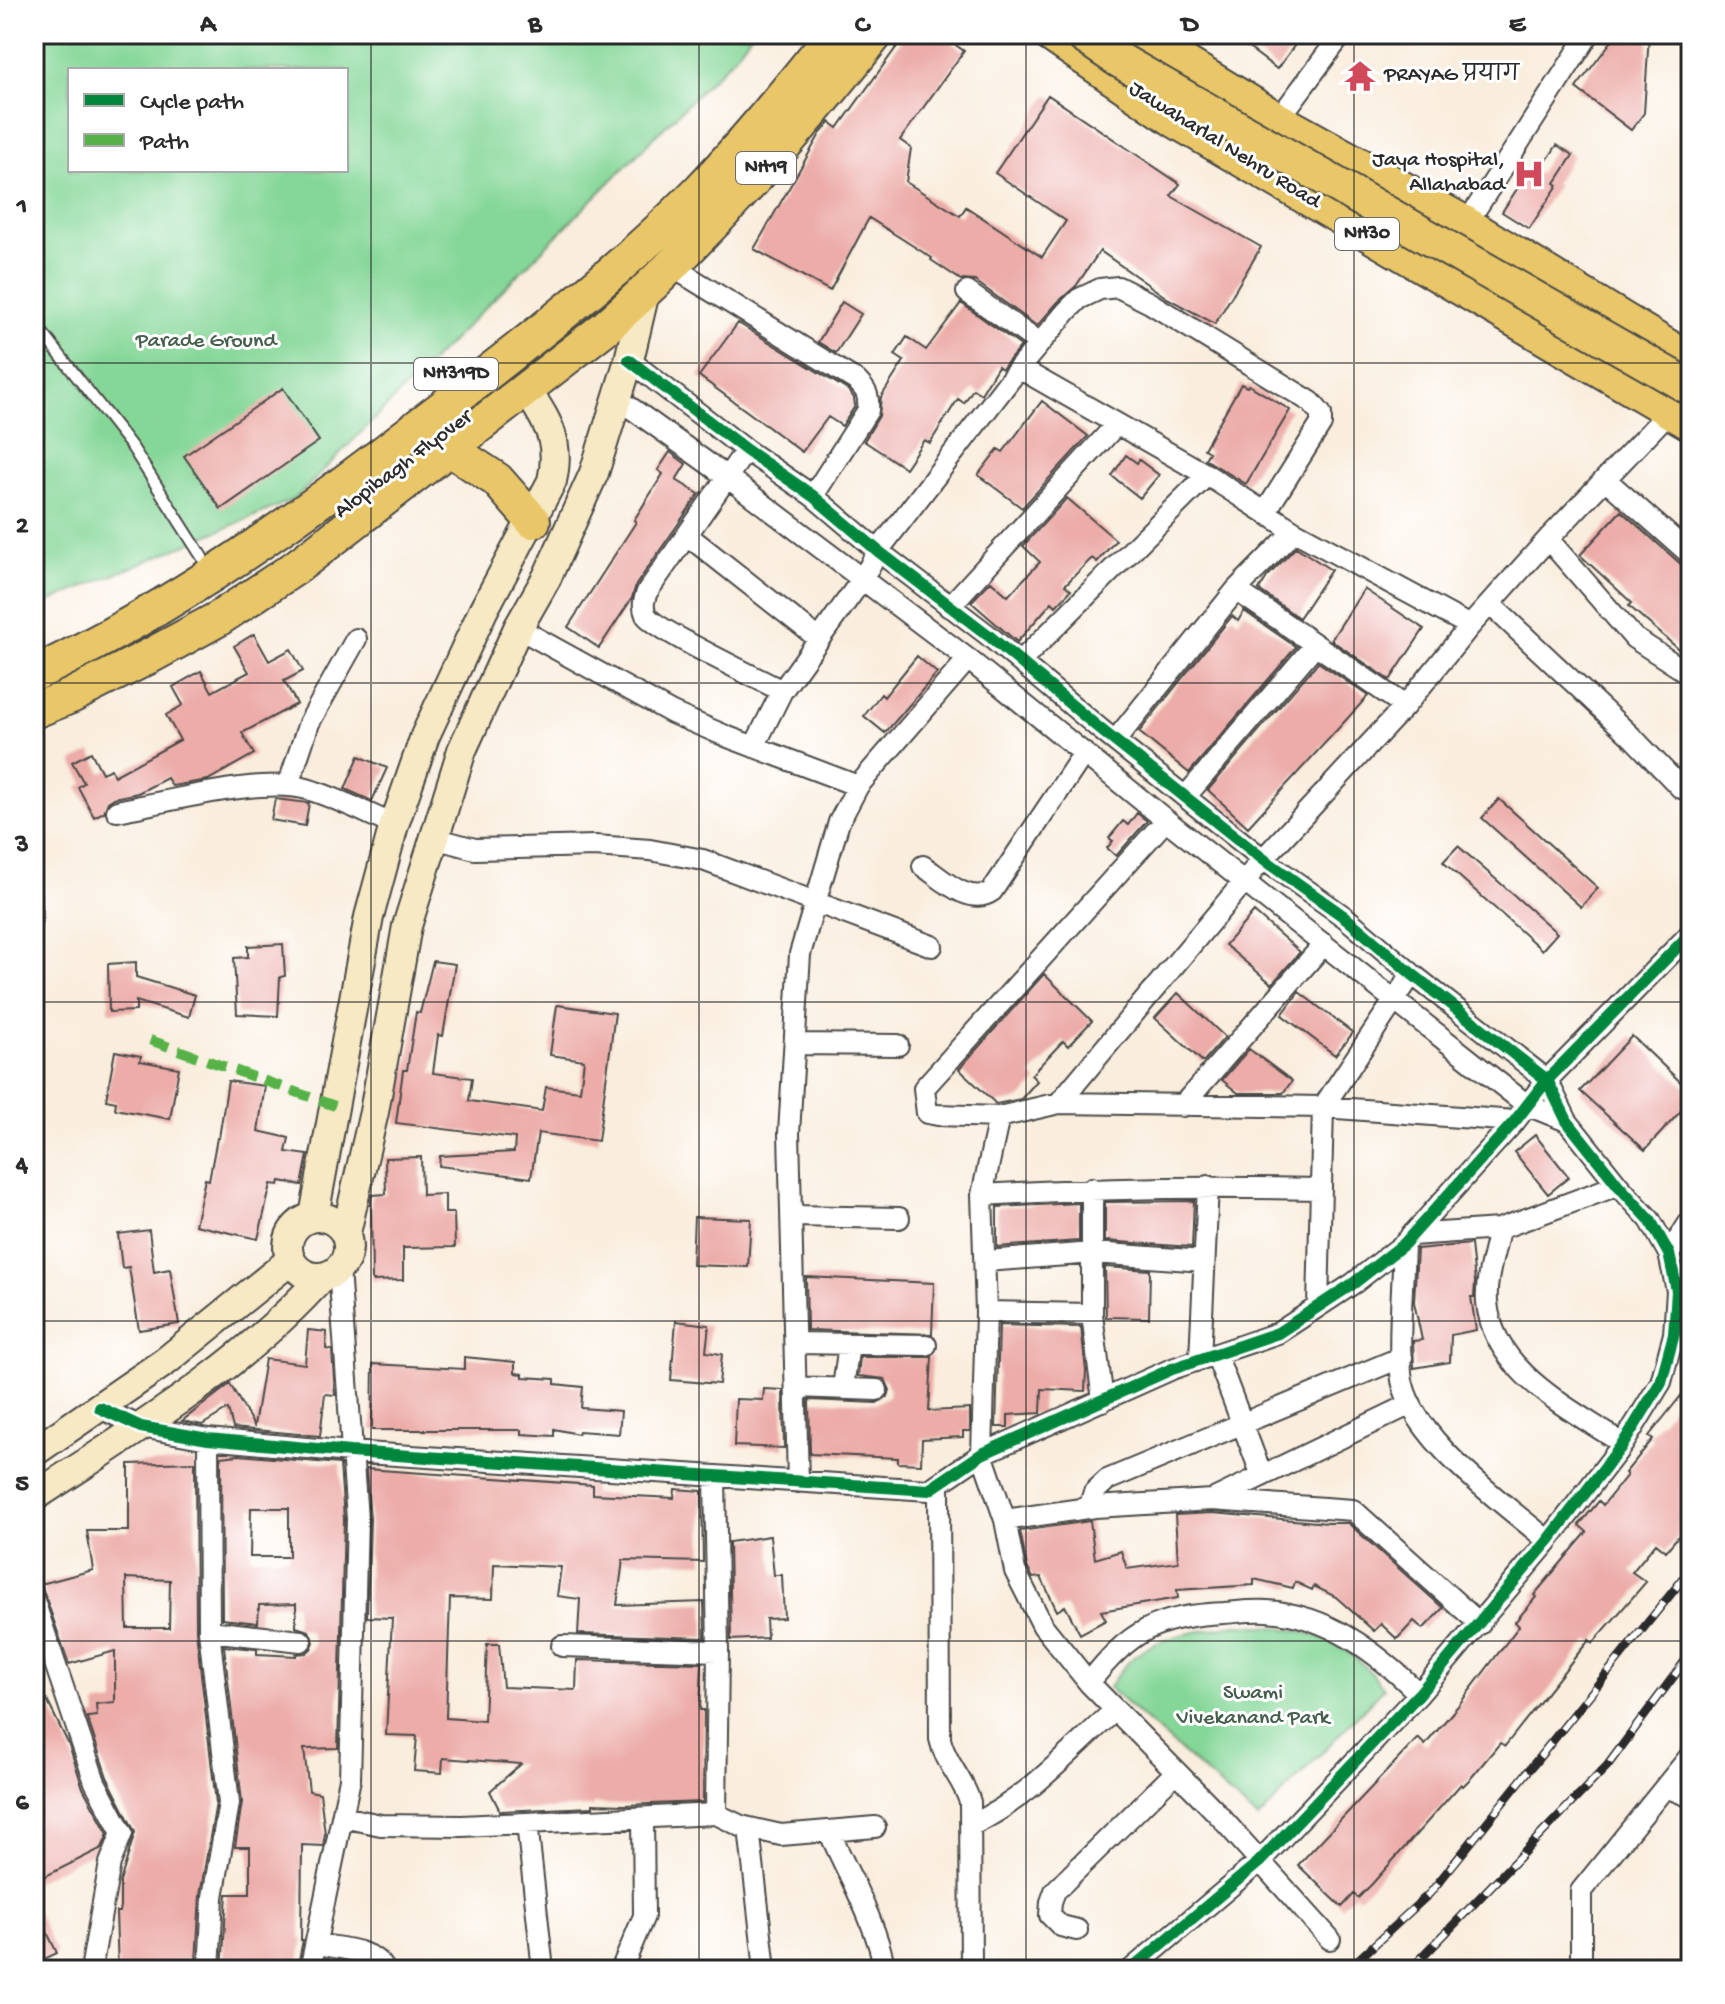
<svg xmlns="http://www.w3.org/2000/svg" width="1725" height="2004" font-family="'Gochi Hand','Playpen Sans Deva',sans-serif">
  <rect width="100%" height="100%" fill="#fff"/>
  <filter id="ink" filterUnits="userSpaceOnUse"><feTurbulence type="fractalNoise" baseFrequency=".0125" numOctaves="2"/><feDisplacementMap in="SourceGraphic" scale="16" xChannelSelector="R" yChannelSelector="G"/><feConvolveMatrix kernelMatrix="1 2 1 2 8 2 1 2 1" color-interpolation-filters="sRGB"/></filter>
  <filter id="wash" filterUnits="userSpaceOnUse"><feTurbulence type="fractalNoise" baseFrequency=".006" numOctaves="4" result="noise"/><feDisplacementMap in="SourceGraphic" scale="32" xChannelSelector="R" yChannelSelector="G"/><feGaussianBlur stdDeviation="1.8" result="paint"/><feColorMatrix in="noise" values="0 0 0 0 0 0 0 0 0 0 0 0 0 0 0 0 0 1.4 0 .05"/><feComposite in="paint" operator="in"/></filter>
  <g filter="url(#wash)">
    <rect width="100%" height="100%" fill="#f9eddd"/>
    <!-- green -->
    <path fill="#85d798" stroke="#588162" stroke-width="2" fill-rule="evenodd" d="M34,34h717l-17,23 -439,442 -261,109zM70,70h276v100h-276z
      M1236,1625c67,2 105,8 148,63l-126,131 -149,-131c28,-52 75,-54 127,-63z"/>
    <g id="blocks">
      <!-- building -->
      <path fill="#ecaca8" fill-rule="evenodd" d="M906,34h34l24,17 -64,89 11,8 -5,34 54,34 6,-9 76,50 24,-36 -71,-48 53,-78 132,89 -9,12 90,51 -46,77 -48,-26 -67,-47 -24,35 -18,16 -21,24 -62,-45 -14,-1 -30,-20 1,-2 -63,-40 -39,73 -76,-42 66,-115 10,-12 8,6z
        M1230,34h73l-26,35z
        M1617,34h32l-5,79 -13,17 -55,-42z
        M1557,145l16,10 -18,28 3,2 -29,44 -27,-17 28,-43 8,5z
        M842,302l19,12 -25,39 -18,-11z
        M961,303l60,43 -19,23 -4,-3 -17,28 -8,-5 -9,14 -6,-4 -28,44 -6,-3 -19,28 -41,-27 15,-25 2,-19 23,-36 -9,-6 12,-18 19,13z
        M738,323l111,68 5,7 1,8 -13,20 -14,-9 -26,35 -103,-76z
        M1241,384l6,3 2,-2 41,25 -44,74 -41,-25 4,-7 -5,-3z
        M283,388l36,53 -98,68 -37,-53z
        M1042,401l46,35 -66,72 -44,-33 20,-26 5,3z
        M670,452l16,12 -10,16 23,14 -63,91 -4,13 -33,50 -31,-21 68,-105 -2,-2 29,-46 -5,-4z
        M1126,455l11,8 2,-3 20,15 -19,23 -28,-22z
        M1067,498l49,42 -19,22 -5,-4 -27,27 6,5 -15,16 -4,-4 -35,40 -46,-40 20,-21 17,15 32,-34 -17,-16z
        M1621,511l61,54 9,3v92l-62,-54 3,-3 -52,-48z
        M1296,547l35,23 -32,48 -40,-28 8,-13z
        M1364,589l60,40 -34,51 -59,-40z
        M1244,611l52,36 -107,126 -50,-41 93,-116 6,5z
        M254,634l15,27 22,-12 12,22 -19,10 13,23 -55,29 12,21 -46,26 -36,6 -5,-8 -29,15 -24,5 -6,4 -4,10 -10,5 -16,-30 6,-4 -12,-21 19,-10 11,21 9,-4 3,7 66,-36 -14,-25 17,-10 -10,-18 28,-16 11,21 37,-20 -15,-26z
        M917,656l20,17 -52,60 -21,-17 17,-22 3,3z
        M1318,662l50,34 -120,131 -40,-37z
        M359,756l28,12 -15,33 -27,-12z
        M275,799l34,4 -4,23 -34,-6z
        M1499,799l99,89 -17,19 -99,-89z
        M1137,813l10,8 -31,35 -9,-8 6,-7 -4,-3 14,-17 5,4z
        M1458,846l99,87 -15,17 -99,-88z
        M1254,912l46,40 -28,32 -47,-39z
        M283,944l2,32 -5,1 -2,39 -41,-2 -3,-56 14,-1v-11z
        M433,961l22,3 -12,72 -5,-1 -5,38 39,5 -3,23 73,10 4,-24 34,4 4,-31 -34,-5 7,-50 58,8 -17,128 -60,-8 -7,45 -92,-12 1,-10 74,-4 1,-14 -119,-15 7,-53h4l9,-58 4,1z
        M136,962v15l59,18 -6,22 -53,-16v10l-27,1 -1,-48z
        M1044,974l48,47 -24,25 -5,-5 -32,34 6,6 -16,18 -25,5 -37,-35z
        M1299,992l54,41 -18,22 -53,-40z
        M1178,993l47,44 -22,25 -48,-44z
        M1632,1036l59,56v8l-46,50 -65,-59z
        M1249,1049l43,32 -9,12h-45l-16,-13z
        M115,1051l26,5 -1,5 39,7 -9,51 -55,-10 1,-7 -10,-2z
        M228,1081l37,5 -7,45 31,7 -3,14 22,3 -6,30 -22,-4 -1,4 -8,-1 -13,55 -63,-14 10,-46 4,1 8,-42h2z
        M1535,1135l34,42 -21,17 -34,-42z
        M421,1157l1,38 23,-1v19h9l1,34 -52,1v32l-31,1 -1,-81 1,-5 14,-1 -1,-36z
        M1194,1201l-2,46 -87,-6v-39z
        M1079,1203v38l-82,6v-40z
        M694,1217l57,2 -3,48 -56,-2z
        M149,1230l5,42 16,-3 9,55 -40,6 -10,-63 -7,1 -4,-34z
        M1471,1244l4,38 -1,15h-3l5,33 -25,5 -1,27 -36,6 -1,-27 9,-1 -8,-38 3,-53z
        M1105,1267l45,3 -1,48 -43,-1z
        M806,1277l128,6 -2,51 -125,-4z
        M676,1321l33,4 -3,27 16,2 -3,30 -48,-4z
        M999,1325l82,2 5,44 -1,20 -43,-2 -1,24 -33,2v12h-12z
        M308,1330l19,2 -1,17 6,1 3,45 -10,-1 -5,42 -87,-8 -5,-19 -26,16 -20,-4 48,-37 24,42 11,-67 40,5z
        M464,1357l51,5v11l8,1v3l32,2v5l28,3 -2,21 40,3 -2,23 -40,-3 -1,3 -24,-5v7l-32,-2v-4h-150l1,-66 91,5z
        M860,1357h72l-3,54 41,-2v22h-7v6l-41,2 -1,25 -23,-1v-5l-88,-4 -1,-54 68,3 11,-7 2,-6 -5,-11 -27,-3z
        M1691,1383v138l-25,30 -10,-8 -24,29 14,10 -53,61 -4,-3 -13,16 -71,90 -5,-3 -29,35 -8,8 -2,-2 -89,100 -14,14 -4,-4 -12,13 -44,-42 120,-127 7,7 32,-38 62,-81 -4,-4 21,-25 -2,-2 53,-63 -8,-7 20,-24 4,4 24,-30 -2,-2 28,-34 -4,-3z
        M764,1389l19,1 1,58 -50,-2 2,-47 27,1z
        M239,1455l101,9 4,55 -6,229 -34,1 5,42 11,2 5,41 -2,12 -21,-1 -1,95h2l-6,30h-75l5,-76h23v-47h-15l7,-45 -18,-156 33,3v5l39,2v-2l10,-1 5,-4 3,-7 -5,-11 -13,-4v-23l-37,1 -1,18 -36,-4 -1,-162zM251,1508h38v49h-39z
        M195,1462l1,169 20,172 -16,92 -4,67 -44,5v3h-34l-2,-58h4v-30l15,-50 -28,-55 -20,-60 10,-1 -1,-12 19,-2v-51l-46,13 -28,-80 52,-14 -6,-39h42v-67zM126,1578l44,2 -1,48h-42z
        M366,1469l227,16v9l81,4 1,-9 27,2 1,71 -80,-2 -6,45 87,-3 1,36 -127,-4 2,-35 -23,-3 4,-29 -67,-3 -1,35 -43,-1 -4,120 38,3 3,-77h12l4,43 73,3 1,-30 125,3 -2,47h4l-1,92 -79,3 -31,-1v3l-93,4 -10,-20 31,-27 -78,-6 -1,15 -28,-2 3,-35 -31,-1 6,-117 -25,-1 3,-98z
        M1212,1513l116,10h20l95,85 -20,21 -9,-8 -17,18 -16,-15 -7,7 -38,-34 -22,-11 -2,4 -17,-8 -2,6 -39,-9v6l-77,5 1,8 -77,13 5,9 -26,14 -15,-28 -8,5 -16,-34 -8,1 -6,-11 -7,-36 70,-10 5,38 26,-8 6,18 51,-7 -3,-47z
        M770,1536l4,39h8l2,43 -18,1 1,19 -36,2 -2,-98z
        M34,1674l35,71 14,43 25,46 -6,14 -68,34z
        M34,1905l23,48 -23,11z"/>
    </g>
  </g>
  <g filter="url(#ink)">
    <use href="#blocks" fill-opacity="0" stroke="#4a4846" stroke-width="2"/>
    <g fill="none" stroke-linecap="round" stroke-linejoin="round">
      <defs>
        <path id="service" d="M34,322l98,125 70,110
          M34,892l3,22 -3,16"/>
        <path id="minor" d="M1278,120l64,-86
          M1461,232l128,-198
          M671,266l186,115c10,10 12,14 11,29l-55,86
          M967,292l72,51
          M629,360l117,90 67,46 65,55 110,84 112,94 163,130 83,59 66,56 135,106 20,41 51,64 32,35 19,34 8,37 -3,43 -13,48 -38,62 -75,97 -129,153 -160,168 -128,108
          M1019,368l188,107 87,56 176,95
          M617,398l110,79 241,182 198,161 361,285 40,16
          M746,450l-99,142c-3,8 -5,14 -1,23 8,14 115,65 136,76
          M1605,479l86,76
          M687,535l132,104
          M1548,539l86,99 57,37
          M1236,590l169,116
          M1490,604l144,135 47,49
          M949,607l168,-183
          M518,628l154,85 56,24 130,49
          M1020,662l187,-187
          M1115,741l121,-151 58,-59
          M754,747l28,-56 81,-113 15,-27 141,-183 48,-57 12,-12 21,-10 18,-2 32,16 161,99 10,12v10l-55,87
          M288,786l21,-63 47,-84
          M1186,796l129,-151
          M117,811c49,-9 145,-35 190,-22 30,9 59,24 87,36
          M434,838l41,11 120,-3 55,4 53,10 229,86
          M923,866c18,12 47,41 69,25l92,-138
          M795,1044l103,1
          M1059,1103l204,-244 142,-153 65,-80 78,-87 122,-128
          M1182,1106l142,-162
          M999,1117l-61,-2 -11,-2 -3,-25 242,-268
          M1618,1185l-119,44c-4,23 -14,50 -12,73 6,71 85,107 136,142
          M1092,1188v126l11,87
          M982,1195c113,-7 225,-9 338,-6
          M792,1216l107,2
          M1411,1235l88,-6
          M1404,1244c-1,41 -6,88 -3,129 5,63 102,129 147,168
          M1669,1254l22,-34
          M985,1261l109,-8 110,8
          M1318,1306l5,-199 89,-133
          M986,1312l106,2
          M795,1343l131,2
          M1216,1354l46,122
          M1200,1359l8,-173
          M796,1387l81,3
          M843,1388l6,-44
          M100,1408l41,19 67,12 142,13 579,38 53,-36 190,-85 106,-36 76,-50 50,-39 111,-123 32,-41 144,-147
          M208,1439l1,192 20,172 -16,94 -4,73
          M715,1476l3,175 -2,163
          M798,1482l-9,-349 11,-179 39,-132 19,-36 110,-127
          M939,1484l1,255c5,24 23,39 30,63l1,168
          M1212,1500l199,-96
          M1089,1508l5,-16 13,-12 295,-123
          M1005,1520l90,-13 117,-7 141,10 127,114
          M34,1601l61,181 27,51 -12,30 -19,107
          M209,1631l92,10
          M562,1646l156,5
          M1089,1683c40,-52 68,-67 135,-70 14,-1 29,-3 43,-2 61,4 110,41 152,83
          M1666,1787l25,10
          M342,1817l39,8 81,1 254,-12 25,12 40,9 94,-8
          M527,1823l16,147
          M972,1825c55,-26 98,-74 143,-115
          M749,1828l16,142
          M829,1831c20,46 47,90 56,139
          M1077,1930l-16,-4 -11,-11 1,-13 4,-11 121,-119
          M1330,1939l-114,-127 -127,-129 -46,-57 -28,-55 -10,-51 -23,-66 4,-142 -4,-117 17,-78 60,-14 264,4 192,14
          M317,1944c23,5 55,4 68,26
          M310,1970l40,-191 7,-260 -18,-250
          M621,1970l23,-54 -1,-98
          M1581,1970v-79l110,-136"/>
        <path id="secondary" d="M314,1216l55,-299 25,-92 31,-89 58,-125 69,-130c9,-40 -4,-58 -25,-91
          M288 1247a30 30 0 1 1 60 0a30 30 0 1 1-60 0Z
          M346,1233l28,-121 33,-186 55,-176 56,-122 29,-51 47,-104 35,-113 16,-68
          M34,1452l132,-91 125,-101
          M34,1497c99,-65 209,-131 288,-220"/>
        <path id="trunk" d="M1050,34l125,86 516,303
          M1137,34l141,86 188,104 225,137
          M450,449l47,31 36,41
          M34,674c142,-67 268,-157 391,-253 94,-72 191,-145 274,-230 47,-50 91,-103 134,-157
          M34,711l37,-15 79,-40 68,-37 77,-51 311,-241c101,-90 186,-187 270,-293"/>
      </defs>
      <!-- service casing -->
      <use href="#service" stroke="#4a4846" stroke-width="14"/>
      <!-- minor casing -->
      <use href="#minor" stroke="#4a4846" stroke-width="24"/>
      <!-- secondary casing -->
      <use href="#secondary" stroke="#4a4846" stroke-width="32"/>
      <!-- trunk casing -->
      <use href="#trunk" stroke="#4a4846" stroke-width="38"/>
      <!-- service -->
      <use href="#service" stroke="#fff" stroke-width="10"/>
      <!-- minor -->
      <use href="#minor" stroke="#fff" stroke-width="20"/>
      <!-- secondary -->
      <use href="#secondary" stroke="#f6e9c3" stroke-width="28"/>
      <!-- trunk -->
      <use href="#trunk" stroke="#e9c769" stroke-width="34"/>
      <defs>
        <path id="rail" d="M1347,1970l83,-77 261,-324
          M1410,1970l197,-204 84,-113"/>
      </defs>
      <!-- rail casing -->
      <use href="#rail" stroke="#2b2b2b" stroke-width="9"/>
      <!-- rail -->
      <use href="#rail" stroke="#fff" stroke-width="6" stroke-dasharray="18" stroke-linecap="butt"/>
      <defs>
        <path id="trunk-bridge" d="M1081,34l38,26 572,328"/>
      </defs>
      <!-- trunk-bridge casing -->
      <use href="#trunk-bridge" stroke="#4a4846" stroke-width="38" stroke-linecap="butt"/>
      <!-- trunk-bridge -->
      <use href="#trunk-bridge" stroke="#e9c769" stroke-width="34"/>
      <!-- quiet -->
      <path stroke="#56b246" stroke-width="10" stroke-dasharray="20 10" stroke-linecap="butt" d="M150,1040l185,66"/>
      <defs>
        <path id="cycleway" d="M629,360l117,90 67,46 65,55 110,84 112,94 163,130 83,59 66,56 135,106 20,41 51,64 32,35 19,34 8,37 -3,43 -13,48 -38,62 -75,97 -129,153 -160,168 -128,108
          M100,1408l41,19 67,12 142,13 579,38 53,-36 190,-85 106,-36 76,-50 50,-39 111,-123 32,-41 144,-147"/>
      </defs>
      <!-- cycleway casing -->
      <use href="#cycleway" stroke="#fff" stroke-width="17"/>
      <!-- cycleway -->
      <use href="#cycleway" stroke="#00873e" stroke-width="12"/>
    </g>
  </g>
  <!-- grid -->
  <path fill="none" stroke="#2b2b2b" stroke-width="2" stroke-opacity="0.55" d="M371,34v1936M699,34v1936M1026,34v1936M1354,34v1936M34,363h1657M34,683h1657M34,1002h1657M34,1321h1657M34,1641h1657"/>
  <!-- icons -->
  <defs>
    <symbol id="temple-bare" viewBox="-9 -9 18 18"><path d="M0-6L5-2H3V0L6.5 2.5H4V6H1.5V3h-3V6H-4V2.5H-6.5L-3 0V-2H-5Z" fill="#d1495b" stroke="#fff" stroke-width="2.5" paint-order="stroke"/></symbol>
    <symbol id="hospital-bare" viewBox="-9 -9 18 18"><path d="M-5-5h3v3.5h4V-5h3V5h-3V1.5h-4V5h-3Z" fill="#d1495b" stroke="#fff" stroke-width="2.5" paint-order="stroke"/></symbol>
  </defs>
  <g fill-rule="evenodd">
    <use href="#temple-bare" x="1338" y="54" width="44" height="44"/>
    <use href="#hospital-bare" x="1507" y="152" width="44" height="44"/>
  </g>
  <g text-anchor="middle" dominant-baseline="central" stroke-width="6" stroke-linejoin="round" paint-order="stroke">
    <!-- shield labels -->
    <g fill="#fff" stroke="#6b6b6b" stroke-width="2">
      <rect x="736" y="152" width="60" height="32" rx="6"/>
      <rect x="1335" y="218" width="64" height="32" rx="6"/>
      <rect x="414" y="358" width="84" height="32" rx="6"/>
    </g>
    <g font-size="20" font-weight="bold" fill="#2b2b2b">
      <text x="766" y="168">NH19</text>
      <text x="1367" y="234">NH30</text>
      <text x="456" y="374">NH319D</text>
    </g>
    <!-- poi labels -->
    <g font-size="22" fill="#2b2b2b" stroke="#fff" text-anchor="start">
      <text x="1384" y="76">PRAYAG प्रयाग</text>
      <text x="1505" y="161" text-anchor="end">Jaya Hospital,<tspan x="1505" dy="25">Allahabad</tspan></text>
    </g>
    <!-- street labels -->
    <g font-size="22" fill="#2b2b2b" stroke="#fff">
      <text transform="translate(1224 146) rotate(32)">Jawaharlal Nehru Road</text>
      <text transform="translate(404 465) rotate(-37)">Alopibagh Flyover</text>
    </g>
    <!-- park labels -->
    <g font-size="22" fill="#465f4c" stroke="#fff">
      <text x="206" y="342">Parade Ground</text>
      <text x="1253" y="1694">Swami<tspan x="1253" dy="25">Vivekanand Park</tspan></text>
    </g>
  </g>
  <!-- margin -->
  <rect width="1725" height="2004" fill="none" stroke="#fff" stroke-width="88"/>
  <!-- legend -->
  <rect x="68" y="68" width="280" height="104" fill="#ffffff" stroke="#aaaaaa" stroke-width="2"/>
  <rect x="84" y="94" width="40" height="12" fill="#00873e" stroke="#aaaaaa" stroke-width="2"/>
  <text x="140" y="108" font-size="24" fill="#2b2b2b">Cycle path</text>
  <rect x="84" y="134" width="40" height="12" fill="#56b246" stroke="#aaaaaa" stroke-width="2"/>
  <text x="140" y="148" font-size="24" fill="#2b2b2b">Path</text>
  <rect x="44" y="44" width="1637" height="1916" fill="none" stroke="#2b2b2b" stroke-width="3"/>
  <g font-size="26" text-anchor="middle" font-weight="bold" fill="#2b2b2b">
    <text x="208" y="31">A</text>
    <text x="535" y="31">B</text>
    <text x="862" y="31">C</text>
    <text x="1190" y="31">D</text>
    <text x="1517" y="31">E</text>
    <text x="22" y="213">1</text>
    <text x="22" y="532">2</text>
    <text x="22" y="851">3</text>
    <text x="22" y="1171">4</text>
    <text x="22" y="1490">5</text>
    <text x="22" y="1809">6</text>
  </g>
</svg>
